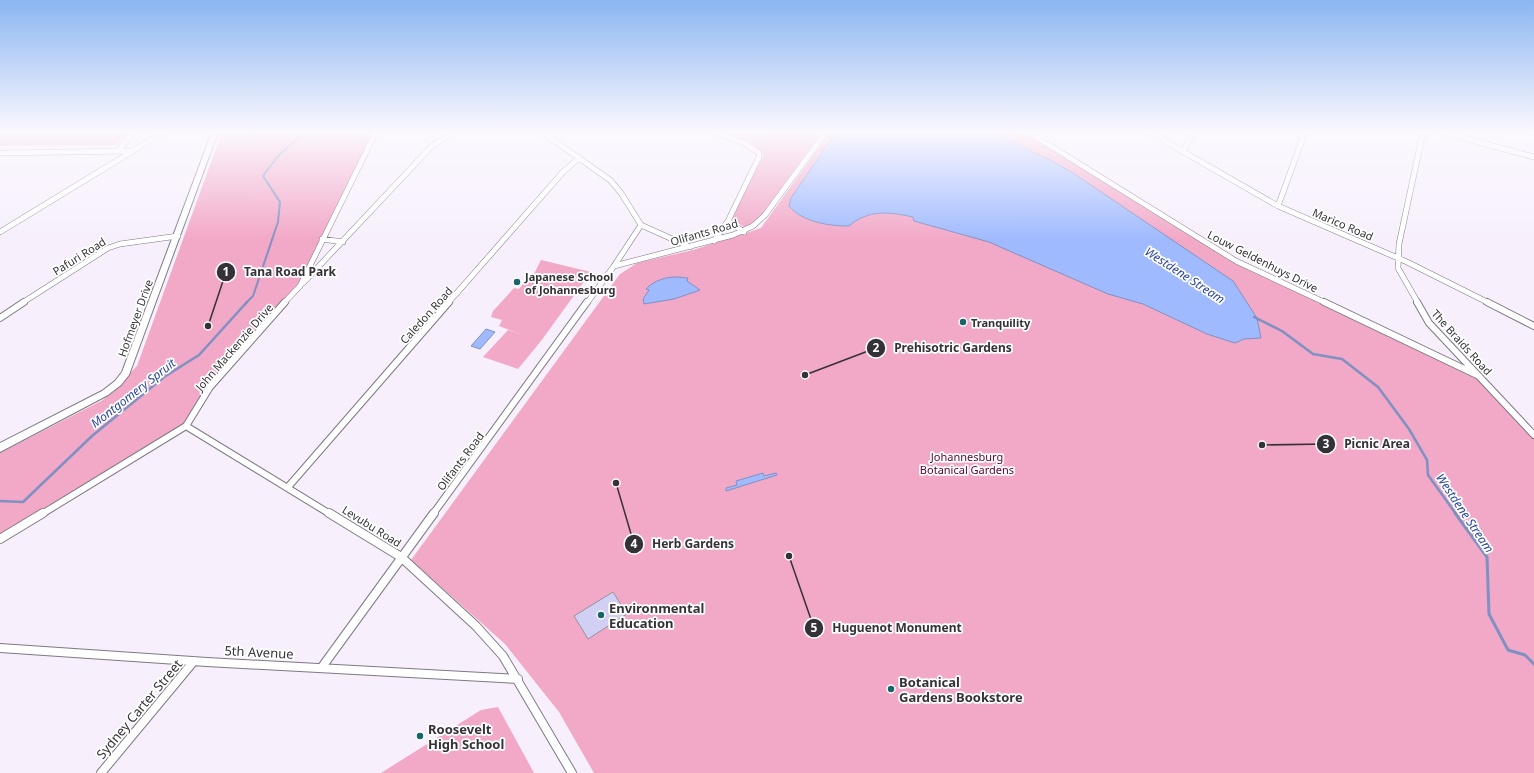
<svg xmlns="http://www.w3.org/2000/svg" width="1534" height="773" font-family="'Noto Sans',sans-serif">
  <rect width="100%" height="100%" fill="#f7f0fc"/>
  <!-- green -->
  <path fill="#f2a8c7" d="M4,132h125l-12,13 -117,1v-10z
    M222,132h155l-73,153 -89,92 -31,49 -184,108v-81l103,-53 34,-34z
    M723,132h99l-62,85 -15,11 -14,-10 33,-63 -11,-11z
    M830,132h199l200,128 247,115 58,62v336h-940l-35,-61 -54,-68 -94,-84 209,-286 17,-11 56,-13 68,-22z
    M541,260l50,12 -50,69 -23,28 -35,-12 25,-27 14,5 -23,-9 3,-6 -11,-3 2,-6 21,-23 5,1 9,-12 5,-1z
    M498,707l36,66h-153l100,-63z"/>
  <!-- water -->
  <path fill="#9fbafe" stroke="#7f91c2" d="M836,132h162l32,19 22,10 21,12 160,108 24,37 4,20 -17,1 -9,4 -28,-9 -64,-30 -35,-10 -119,-52 -75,-21 -1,-4c-24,-5 -44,-8 -64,9 -20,0 -47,-4 -60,-20l2,-8z
    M677,277l11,1 -1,3 13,9 -26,9 -30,5 -1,-5 6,-9 -3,-1c9,-9 19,-12 31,-12z
    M486,329l9,3 -15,17 -9,-3z
    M763,473l1,3 12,-3 1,2 -51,16v-3l11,-3 -1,-4z"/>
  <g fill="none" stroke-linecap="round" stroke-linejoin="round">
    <!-- stream-far2 -->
    <path stroke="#7f91c2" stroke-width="2" d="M246,303l7,-7 25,-74 2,-20 -17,-26 16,-21 26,-23"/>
    <!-- stream-far1 -->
    <path stroke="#7f91c2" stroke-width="2.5" d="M1254,317l28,14 31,23 29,5 36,28 31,42 18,31 1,15 28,39
      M0,501l23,1 69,-66 72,-59 35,-22 48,-53"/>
    <!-- stream -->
    <path stroke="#7f91c2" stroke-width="3" d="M1455,513l32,44 2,57 19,36 17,5 9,9"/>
  </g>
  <!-- building -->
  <path fill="#d1cff4" stroke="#92919d" d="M613,592l14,22 -39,25 -14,-23z"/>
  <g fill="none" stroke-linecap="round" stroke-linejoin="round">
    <defs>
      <path id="minor-far2" d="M542,132l68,48 11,13 20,32 49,22
        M715,132l31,12 13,9v4l-31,64 16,11
        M1028,132l208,129 90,42
        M1149,132l129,74 129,56 82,41
        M1442,132l92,25
        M118,151l16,-19
        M1183,152l10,-20
        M0,153l133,-2
        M1278,206l27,-74
        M0,232l164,-100
        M322,239l21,3
        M714,241l14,-20
        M614,266l27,-41
        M303,283l129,-137 22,-14
        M22,303l86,-55 12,-4 58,-8
        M284,303l16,-17 76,-154
        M448,303l115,-131 16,-14
        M587,303l27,-37 119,-31 20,-9 12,-11 61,-83
        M1418,303l-20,-35 1,-24 24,-112"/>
      <path id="minor-far1" d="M1324,302l155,74
        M1417,302l12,21 105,112
        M1487,302l47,24
        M0,318l24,-16
        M186,426l144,88
        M288,487l161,-185
        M42,514l144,-88 24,-39 75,-85
        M433,514l154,-212"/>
      <path id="minor" d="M329,513l72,44 75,69 27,30 69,117
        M0,539l43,-26
        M0,648l207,14 311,17
        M322,667l112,-154
        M101,773l93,-112"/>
      <path id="secondary" d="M212,132h6l-89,243 -8,10 -13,10 -108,57v-9l102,-52 13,-10 7,-9z"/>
    </defs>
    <!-- minor-far2 casing -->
    <use href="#minor-far2" stroke="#7e7883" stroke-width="6"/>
    <!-- minor-far1 casing -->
    <use href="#minor-far1" stroke="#7e7883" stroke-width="8"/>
    <!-- minor casing -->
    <use href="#minor" stroke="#7e7883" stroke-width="10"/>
    <!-- secondary casing -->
    <use href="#secondary" stroke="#7e7883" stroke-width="2"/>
    <!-- minor-far2 -->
    <use href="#minor-far2" stroke="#fff" stroke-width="5"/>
    <!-- minor-far1 -->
    <use href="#minor-far1" stroke="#fff" stroke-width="6"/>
    <!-- minor -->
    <use href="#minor" stroke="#fff" stroke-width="8"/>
    <!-- secondary -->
    <use href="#secondary" fill="#fff" fill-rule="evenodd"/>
  </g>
  <!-- sky -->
  <linearGradient id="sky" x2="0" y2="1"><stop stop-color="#8bb6f1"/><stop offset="0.55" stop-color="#fbf8fe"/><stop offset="1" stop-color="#fbf8fe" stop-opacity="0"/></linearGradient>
  <rect width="1534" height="240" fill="url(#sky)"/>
  <!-- markers -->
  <g fill="#16656b" stroke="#fff" stroke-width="1.5">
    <circle cx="517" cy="282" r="4"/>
    <circle cx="963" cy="322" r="4"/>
    <circle cx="601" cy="615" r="4"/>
    <circle cx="891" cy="689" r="4"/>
    <circle cx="420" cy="736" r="4"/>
  </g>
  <g text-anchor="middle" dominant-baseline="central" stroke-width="3.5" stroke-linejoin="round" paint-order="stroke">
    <!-- street labels -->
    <g font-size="11" fill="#343236" stroke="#fff">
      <text transform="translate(1343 224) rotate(23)">Marico Road</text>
      <text transform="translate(704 232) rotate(-16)">Olifants Road</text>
      <text transform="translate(79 256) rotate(-32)">Pafuri Road</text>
      <text transform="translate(1263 261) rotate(27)">Louw Geldenhuys Drive</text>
      <text transform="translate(426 315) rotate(-48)">Caledon Road</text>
      <text transform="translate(135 318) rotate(-70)">Hofmeyer Drive</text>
      <text transform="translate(1462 342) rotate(48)">The Braids Road</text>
      <text transform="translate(234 347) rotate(-49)">John Mackenzie Drive</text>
      <text transform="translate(460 461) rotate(-53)">Olifants Road</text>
      <text transform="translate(372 526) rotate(32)">Levubu Road</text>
    </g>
    <!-- poi labels -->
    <g font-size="11" font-weight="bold" fill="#343236" stroke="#fff" text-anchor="start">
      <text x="525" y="276">Japanese School<tspan x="525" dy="13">of Johannesburg</tspan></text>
      <text x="971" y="322">Tranquility</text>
    </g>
    <!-- park labels -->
    <g font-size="11" fill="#570033" stroke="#fff">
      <text x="967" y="456">Johannesburg<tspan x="967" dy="13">Botanical Gardens</tspan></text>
    </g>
    <!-- water labels -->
    <g font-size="12" font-style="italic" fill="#2844a2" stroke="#fff">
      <text transform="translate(1185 275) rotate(33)">Westdene Stream</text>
      <text transform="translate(133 393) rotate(-38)">Montgomery Spruit</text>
      <text transform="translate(1465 513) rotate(56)">Westdene Stream</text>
    </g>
    <!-- near-poi labels -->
    <g font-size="13" font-weight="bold" fill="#343236" stroke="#fff" text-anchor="start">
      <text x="609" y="608">Environmental<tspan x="609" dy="15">Education</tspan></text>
      <text x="899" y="682">Botanical<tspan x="899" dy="15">Gardens Bookstore</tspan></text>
      <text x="428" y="729">Roosevelt<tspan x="428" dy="15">High School</tspan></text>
    </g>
    <!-- near-street labels -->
    <g font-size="13" fill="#343236" stroke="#fff">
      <text transform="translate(259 652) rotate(3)">5th Avenue</text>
      <text transform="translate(139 709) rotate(-50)">Sydney Carter Street</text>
    </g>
  </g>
  <!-- callouts -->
  <path fill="none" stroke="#343236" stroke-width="1.5" d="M208 326L226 272M805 375L876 348M1262 445L1326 444M616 483L634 544M789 556L814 628"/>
  <g fill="#343236" stroke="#fff" stroke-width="1.5">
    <circle cx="208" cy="326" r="4"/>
    <circle cx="805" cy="375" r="4"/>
    <circle cx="1262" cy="445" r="4"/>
    <circle cx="616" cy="483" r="4"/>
    <circle cx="789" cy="556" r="4"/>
    <circle cx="226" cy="272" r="10"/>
    <circle cx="876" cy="348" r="10"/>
    <circle cx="1326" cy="444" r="10"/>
    <circle cx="634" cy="544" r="10"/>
    <circle cx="814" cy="628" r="10"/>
  </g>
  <g font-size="12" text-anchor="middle" font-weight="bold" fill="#fff">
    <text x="226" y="276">1</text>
    <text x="876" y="352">2</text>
    <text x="1326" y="448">3</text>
    <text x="634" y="548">4</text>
    <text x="814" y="632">5</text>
  </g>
  <g font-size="12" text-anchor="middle" font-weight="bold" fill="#343236" stroke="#fff" stroke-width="3.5" stroke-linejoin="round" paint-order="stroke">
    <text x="290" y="276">Tana Road Park</text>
    <text x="953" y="352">Prehisotric Gardens</text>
    <text x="1377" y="448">Picnic Area</text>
    <text x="693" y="548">Herb Gardens</text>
    <text x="897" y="632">Huguenot Monument</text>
  </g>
</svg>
